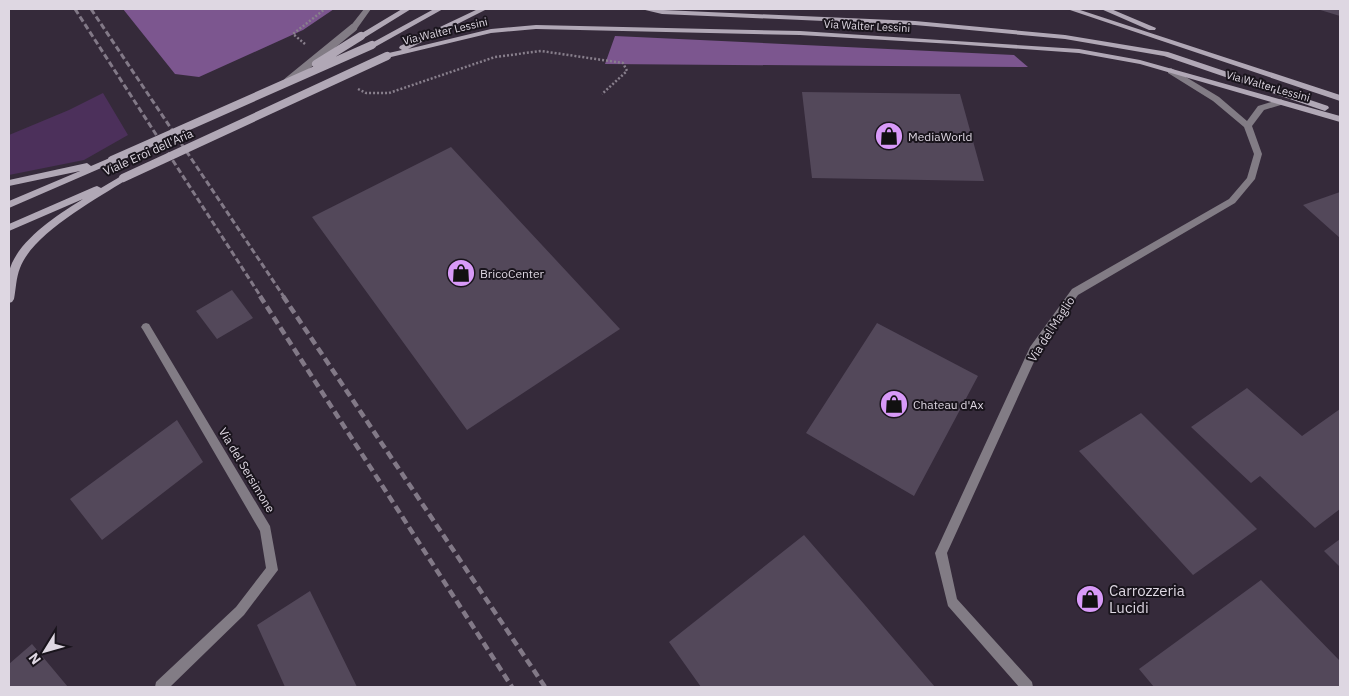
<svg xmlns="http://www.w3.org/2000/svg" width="1349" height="696" font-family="'IBM Plex Sans',sans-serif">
  <rect width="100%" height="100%" fill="#352a3a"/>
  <!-- green -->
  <path fill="#4c305b" d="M103,93l25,42 -44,25 -75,15v-40l60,-25z"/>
  <!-- forest -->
  <path fill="#7c568f" d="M123,9h211l-31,21 -104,47 -24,-3z
    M615,36l399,19 14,12 -423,-3z"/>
  <!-- building -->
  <path fill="#53485a" d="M1317,9h23v7z
    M802,92l158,2 24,87 -172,-3z
    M451,147l169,182 -153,101 -155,-213z
    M1340,192v46l-37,-33z
    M232,290l21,28 -36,21 -21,-28z
    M877,323l101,53 -64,120 -108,-63z
    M1247,388l55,48 38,-27v100l-25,19 -55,-52 -9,7 -60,-56z
    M1141,413l116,116 -64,46 -114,-124z
    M177,420l26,42 -101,78 -32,-41z
    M804,535l60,69 71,83h-234l-32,-45z
    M1340,539v28l-16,-16z
    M1261,580l79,81v26h-186l-15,-18z
    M310,591l47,96h-72l-28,-62z
    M32,644l36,43h-59v-23z"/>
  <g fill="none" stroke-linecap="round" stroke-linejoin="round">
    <!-- path -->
    <path stroke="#887f8c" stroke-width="2.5" stroke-dasharray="2 2" stroke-linecap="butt" d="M305,44l-12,-10 32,-25
      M358,89l8,4h23l106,-36 46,-6 82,12 4,8 -25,23"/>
    <!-- street -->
    <path fill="#827c85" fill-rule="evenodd" d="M364,9h7l-15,21h-6l-1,-2z
      M1171,68l48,29 28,24 11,-15 23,-7 4,3 -1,2 -20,6 -12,16 10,28 -7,25 -20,24 -157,92 -40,58 -91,200 10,46 75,83 1,5h-14l-71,-81 -13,-53 2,-4 93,-202 42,-58 157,-90 18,-21 7,-24 -10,-27 -31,-26 -45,-28v-4z
      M146,323l3,1 121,202 8,44 -34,45 -74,72h-15l1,-5 80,-75 30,-39 -6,-37 -117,-201 -2,-3 2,-3z"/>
    <!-- secondary -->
    <path fill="#b1a8b6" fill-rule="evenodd" d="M402,9h9l-47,29h-3l-4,-2z
      M434,9h9l-68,38h-3l-4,-2z
      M478,9h9l-79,40 83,-20 45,-4 264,6 279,18 61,11 200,56v6l-200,-58 -61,-11 -126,-9 -153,-9 -264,-6 -45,4 -104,25 -4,-2 1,-2 18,-4 -3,-2 1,-2z
      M641,9l274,12 150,14 103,17 160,54 1,2 -4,3 -3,-1 -158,-54 -99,-17 -150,-14 -253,-11z
      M1067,9h10l263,86v6z
      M1101,9h10l45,19 -1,2h-6z
      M112,157l3,1v4l-106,46v-7l71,-30 -71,15v-6l78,-17 4,3z
      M123,175l4,3 -1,2c-31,20 -93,53 -106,88 -4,10 -4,21 -6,31l-2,3 -3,1c0,-10 -2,-22 0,-31 7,-31 50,-58 74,-73l-74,32v-7l85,-37 3,-1 4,2z"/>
    <!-- rail-far1 -->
    <path stroke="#827987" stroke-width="3" stroke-dasharray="6 3" stroke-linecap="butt" d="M75,9l186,288
      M91,9l193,288"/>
    <!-- rail -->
    <path stroke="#827987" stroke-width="4.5" stroke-dasharray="8 4.5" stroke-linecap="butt" d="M260,296l252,391
      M283,296l262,391"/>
    <!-- street-bridge -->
    <path stroke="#827c85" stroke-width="8" d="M288,81l65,-53"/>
    <!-- secondary-bridge -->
    <path stroke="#b1a8b6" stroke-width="8" d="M316,64l45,-28
      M112,160l260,-115
      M123,178l264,-122"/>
  </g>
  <!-- icons -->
  <defs>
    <symbol id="shop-disc" viewBox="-11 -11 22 22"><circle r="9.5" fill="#d89af8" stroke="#19141c"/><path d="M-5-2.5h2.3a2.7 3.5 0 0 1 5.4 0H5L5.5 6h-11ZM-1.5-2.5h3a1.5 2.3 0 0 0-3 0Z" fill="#111"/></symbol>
  </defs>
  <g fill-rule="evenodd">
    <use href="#shop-disc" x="873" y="120" width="32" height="32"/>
    <use href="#shop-disc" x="445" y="257" width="32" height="32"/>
    <use href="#shop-disc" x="878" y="388" width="32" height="32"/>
    <use href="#shop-disc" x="1074" y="583" width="32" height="32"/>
  </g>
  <g text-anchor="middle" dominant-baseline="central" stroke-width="4" stroke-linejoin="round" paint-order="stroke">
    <!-- far-street labels -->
    <g font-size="11" fill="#ded7e2" stroke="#19141c">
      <text transform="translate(867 26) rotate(3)">Via Walter Lessini</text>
      <text transform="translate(445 31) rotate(-13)">Via Walter Lessini</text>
      <text transform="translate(1268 86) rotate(16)">Via Walter Lessini</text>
    </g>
    <!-- poi labels -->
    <g font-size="12" fill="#ded7e2" stroke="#19141c" text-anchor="start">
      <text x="908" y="136">MediaWorld</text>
      <text x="480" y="273">BricoCenter</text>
      <text x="913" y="404">Chateau d'Ax</text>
    </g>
    <!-- street labels -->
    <g font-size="12" fill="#ded7e2" stroke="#19141c">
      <text transform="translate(148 152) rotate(-24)">Viale Eroi dell'Aria</text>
      <text transform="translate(1051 329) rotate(-57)">Via del Maglio</text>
      <text transform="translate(247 470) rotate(59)">Via del Sersimone</text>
    </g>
    <!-- near-poi labels -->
    <g font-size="15" fill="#ded7e2" stroke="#19141c" text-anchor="start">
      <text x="1109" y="590">Carrozzeria<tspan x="1109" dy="17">Lucidi</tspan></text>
    </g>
  </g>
  <!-- border -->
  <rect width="1349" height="696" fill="none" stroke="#ded7e2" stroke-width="20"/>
  <!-- north arrow -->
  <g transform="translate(45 651) rotate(233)" stroke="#19141c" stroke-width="4" paint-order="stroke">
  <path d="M0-4L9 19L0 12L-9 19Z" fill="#ded7e2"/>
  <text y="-8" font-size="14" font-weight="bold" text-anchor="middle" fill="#ded7e2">N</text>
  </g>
</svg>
